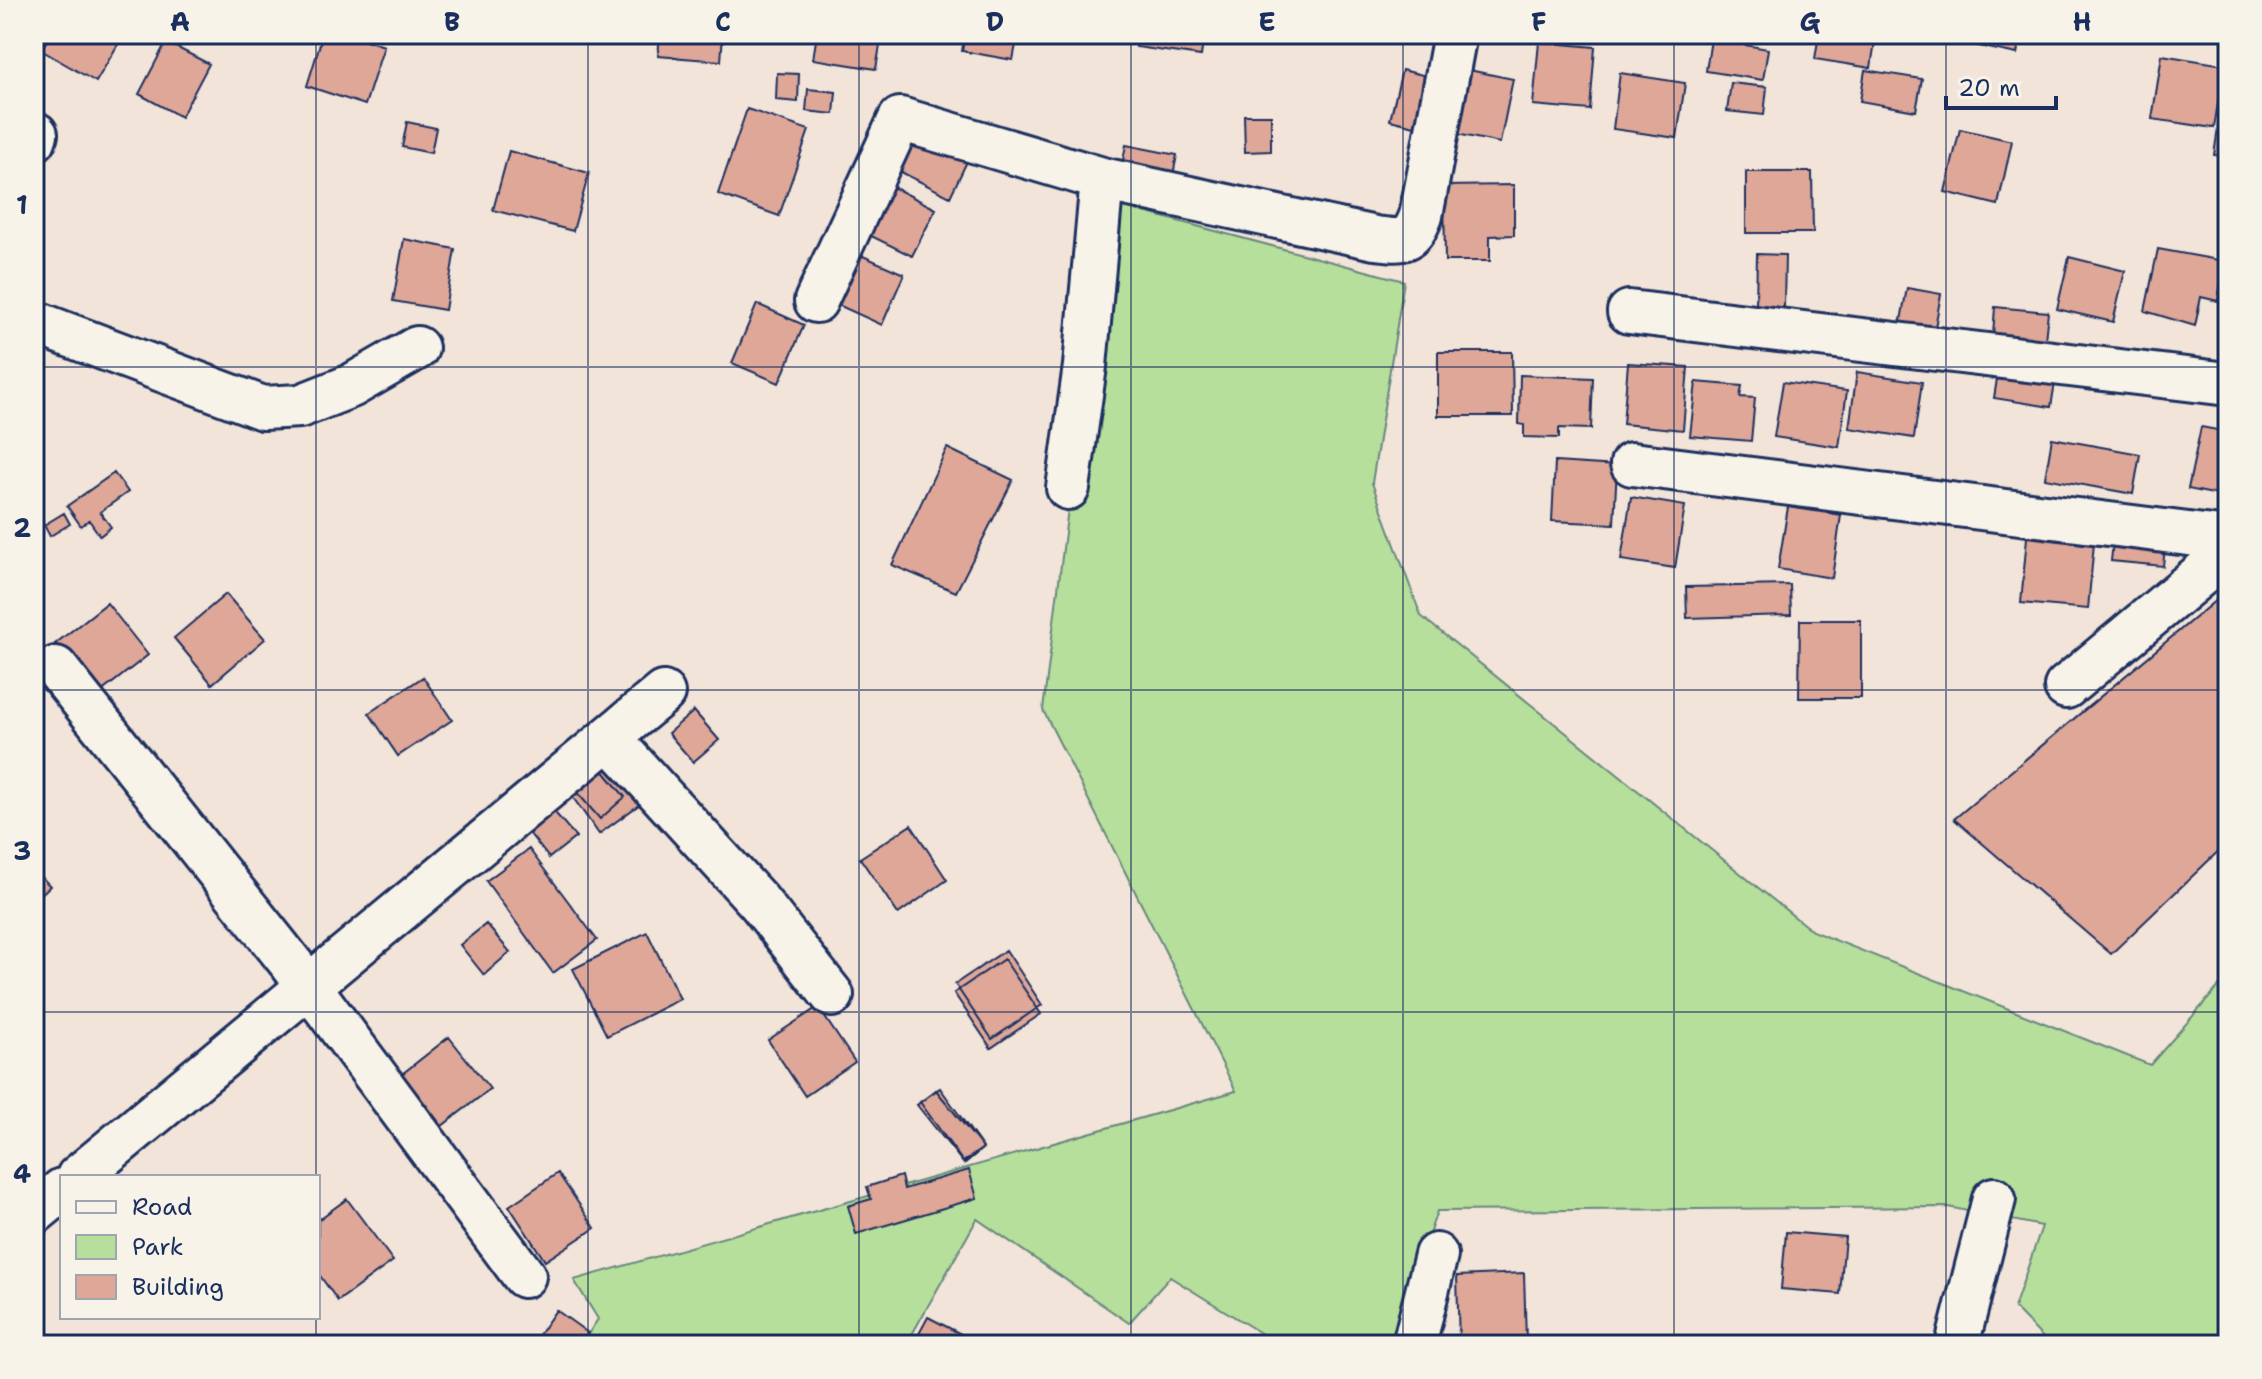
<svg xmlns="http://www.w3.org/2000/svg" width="2262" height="1379" font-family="'Shantell Sans',sans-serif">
  <rect width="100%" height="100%" fill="#f2e4d8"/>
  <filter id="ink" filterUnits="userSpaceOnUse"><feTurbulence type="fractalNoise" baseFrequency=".0125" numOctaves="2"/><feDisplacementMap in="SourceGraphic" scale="16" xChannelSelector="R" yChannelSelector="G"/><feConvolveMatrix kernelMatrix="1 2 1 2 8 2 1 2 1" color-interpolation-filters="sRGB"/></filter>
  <g filter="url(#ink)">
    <!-- green -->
    <path fill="#b6df9c" stroke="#68877d" stroke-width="2" d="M1106,202l298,79 -32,202 49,133 391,315 338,134 78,-89v369h-178l-36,-37 28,-82 -94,-19 -511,4 -46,134h-111l-110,-68 -41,46 -152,-104 -71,126h-325l17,-26 -24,-39 662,-189 -193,-381z"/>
    <!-- building -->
    <path fill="#dfa798" stroke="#1b2f5e" stroke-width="2" d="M51,34h73l-28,48 -55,-32z
      M323,34h25l36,12 -19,59 -58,-19z
      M660,34h63l-2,27 -63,-5z
      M817,34h65l-6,35 -63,-10z
      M965,34h53l-5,26 -51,-9z
      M1138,34h66l-3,22 -65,-9z
      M1819,34h57l-5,34 -56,-9z
      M1957,34h64l-4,20 -62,-13z
      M1711,39l57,10 -5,31 -57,-9z
      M166,42l43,22 -28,53 -42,-23z
      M1539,42l56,5 -5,63 -57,-5z
      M2162,55l62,10 -10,63 -62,-9z
      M1464,69l49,10 -13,64 -48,-10z
      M1402,70l29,7 -12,50 -29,-7z
      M1865,70l57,9 -6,32 -56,-10z
      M777,73l22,1 -1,28 -22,-2z
      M1620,73l65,10 -8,55 -64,-9z
      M1731,83l36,4 -3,28 -37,-4z
      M2224,88l4,1v68l-14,-2z
      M808,89l28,3 -2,22 -28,-3z
      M747,109l62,21 -30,86 -61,-22z
      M1244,115h27v36l-26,1z
      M407,122l29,6 -5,25 -29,-6z
      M922,124l51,25 -23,48 -51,-26z
      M1960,129l52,12 -14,64 -53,-13z
      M1126,145l51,10 -6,30 -51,-10z
      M509,151l80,22 -16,58 -80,-21z
      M1746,172h66l1,61h-67z
      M885,183l51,26 -24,47 -51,-25z
      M1514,185v50l-24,1v25h-45l-1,-75z
      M404,239l51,10 -10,61 -52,-9z
      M847,249l57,25 -22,51 -57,-26z
      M2158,249l66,12 -6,40 -17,-4 -6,29 -50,-15z
      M1757,254l28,1 -1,52h-28z
      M2069,257l56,14 -12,51 -56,-13z
      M1907,288l34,6 -7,39 -34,-7z
      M757,304l47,21 -25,58 -47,-20z
      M1995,307l53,5 -3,28 -52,-5z
      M1438,352h74l1,64h-75z
      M1628,363l60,4 -5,63 -60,-6z
      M1999,366l57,10 -5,31 -57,-9z
      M1857,372l65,10 -8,56 -65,-10z
      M1520,375l73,3 -2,51 -32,-1v10l-35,-1v-12l-5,-1z
      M1696,382l46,4 -2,11 15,1 -4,43 -61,-5z
      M1783,382l64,9 -8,56 -65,-10z
      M2201,427l27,5v65l-40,-8z
      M2052,438l88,16 -7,40 -88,-16z
      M947,448l66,32 -57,112 -64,-27z
      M1555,462l62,4 -3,58 -62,-3z
      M114,473l14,19 -28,20 11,15 -11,9 -11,-16 -8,6 -14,-20z
      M1631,497l54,9 -10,62 -54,-8z
      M1788,507l53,8 -9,63 -54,-9z
      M64,513l6,11 -20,12 -6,-11z
      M2028,526l67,6 -7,77 -67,-6z
      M2114,533l52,5 -3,28 -52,-5z
      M1790,585l1,30 -104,3 -1,-31z
      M2228,590v252l-117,112 -157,-135z
      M226,594l39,45 -53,45 -38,-46z
      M107,603l41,52 -52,41 -41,-52z
      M1800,620h61v78h-62z
      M423,677l29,43 -54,36 -29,-43z
      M694,711l25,29 -26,22 -25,-29z
      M621,754l30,42 -52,38 -30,-42z
      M601,768l24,29 -25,22 -25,-29z
      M551,808l25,29 -27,21 -23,-29z
      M911,825l36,55 -49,34 -38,-56z
      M529,849l68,91 -44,33 -67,-92z
      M34,869l16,17 -16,15z
      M486,924l24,28 -26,23 -24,-30z
      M647,932l33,67 -73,37 -34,-67z
      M1006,950l36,55 -50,34 -37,-55z
      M1004,959l37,55 -50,34 -37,-55z
      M818,1007l37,55 -50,34 -37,-56z
      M449,1037l41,52 -48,37 -40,-52z
      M940,1088l43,60 -20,14 -43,-60z
      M936,1090l47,58 -19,16 -47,-59z
      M969,1170l8,28 -121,36 -8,-28 23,-7 -4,-12 34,-11 3,13z
      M558,1173l37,55 -50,33 -36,-55z
      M347,1199l46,62 -55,40 -20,-28v-53z
      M1786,1232l59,5 -5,57 -59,-5z
      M1524,1273l2,68 -67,2 -2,-67z
      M556,1310l32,23 -8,12h-48z
      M928,1317l54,28h-69z"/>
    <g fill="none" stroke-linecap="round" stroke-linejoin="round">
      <defs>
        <path id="minor" d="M34,140l2,-6
          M816,301l84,-182 202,60 273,59c26,3 36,6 46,-22l34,-182
          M1629,312l599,72
          M34,322l229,86 37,-2 51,-20 66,-38
          M1632,464l596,75
          M1068,488l17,-122 17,-187
          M56,668l253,318 215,290
          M2066,687l162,-135
          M609,738l150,164 73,93
          M78,1177l585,-484
          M34,1213l28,-23
          M1414,1345l22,-90
          M1957,1345l37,-146"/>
      </defs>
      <!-- minor casing -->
      <use href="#minor" stroke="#1b2f5e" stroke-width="48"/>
      <!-- minor -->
      <use href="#minor" stroke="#f7f3e8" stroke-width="42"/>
    </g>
  </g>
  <!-- grid -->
  <path fill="none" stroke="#1b2f5e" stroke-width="2" stroke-opacity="0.55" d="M316,34v1143M588,34v1311M859,34v1311M1131,34v1311M1403,34v1311M1674,34v1311M1946,34v1311M34,367h2194M34,690h2194M34,1012h2194M316,1317v28"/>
  <!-- margin -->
  <rect width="2262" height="1379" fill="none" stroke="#f7f3e8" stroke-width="88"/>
  <!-- legend -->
  <rect x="60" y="1175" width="260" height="144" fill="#f7f3e8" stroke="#9fa5b1" stroke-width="2"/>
  <rect x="76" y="1201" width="40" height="12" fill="#f7f3e8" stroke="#9fa5b1" stroke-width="2"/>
  <text x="132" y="1215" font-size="24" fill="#1b2f5e">Road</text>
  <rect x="76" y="1235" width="40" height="24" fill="#b6df9c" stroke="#9fa5b1" stroke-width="2"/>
  <text x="132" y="1255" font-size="24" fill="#1b2f5e">Park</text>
  <rect x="76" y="1275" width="40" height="24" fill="#dfa798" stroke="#9fa5b1" stroke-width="2"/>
  <text x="132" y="1295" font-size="24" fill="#1b2f5e">Building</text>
  <!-- scale -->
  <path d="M1946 96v12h110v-12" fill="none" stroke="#1b2f5e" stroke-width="4"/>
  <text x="1958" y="96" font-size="24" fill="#1b2f5e" stroke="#f7f3e8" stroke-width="6" paint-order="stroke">20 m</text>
  <rect x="44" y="44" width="2174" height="1291" fill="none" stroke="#1b2f5e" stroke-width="3"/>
  <g font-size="26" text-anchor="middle" font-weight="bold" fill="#1b2f5e">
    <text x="180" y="31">A</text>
    <text x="452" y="31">B</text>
    <text x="723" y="31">C</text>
    <text x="995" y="31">D</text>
    <text x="1267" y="31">E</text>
    <text x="1539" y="31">F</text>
    <text x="1810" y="31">G</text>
    <text x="2082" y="31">H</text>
    <text x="22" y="214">1</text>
    <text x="22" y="537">2</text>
    <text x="22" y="860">3</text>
    <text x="22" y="1183">4</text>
  </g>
</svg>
